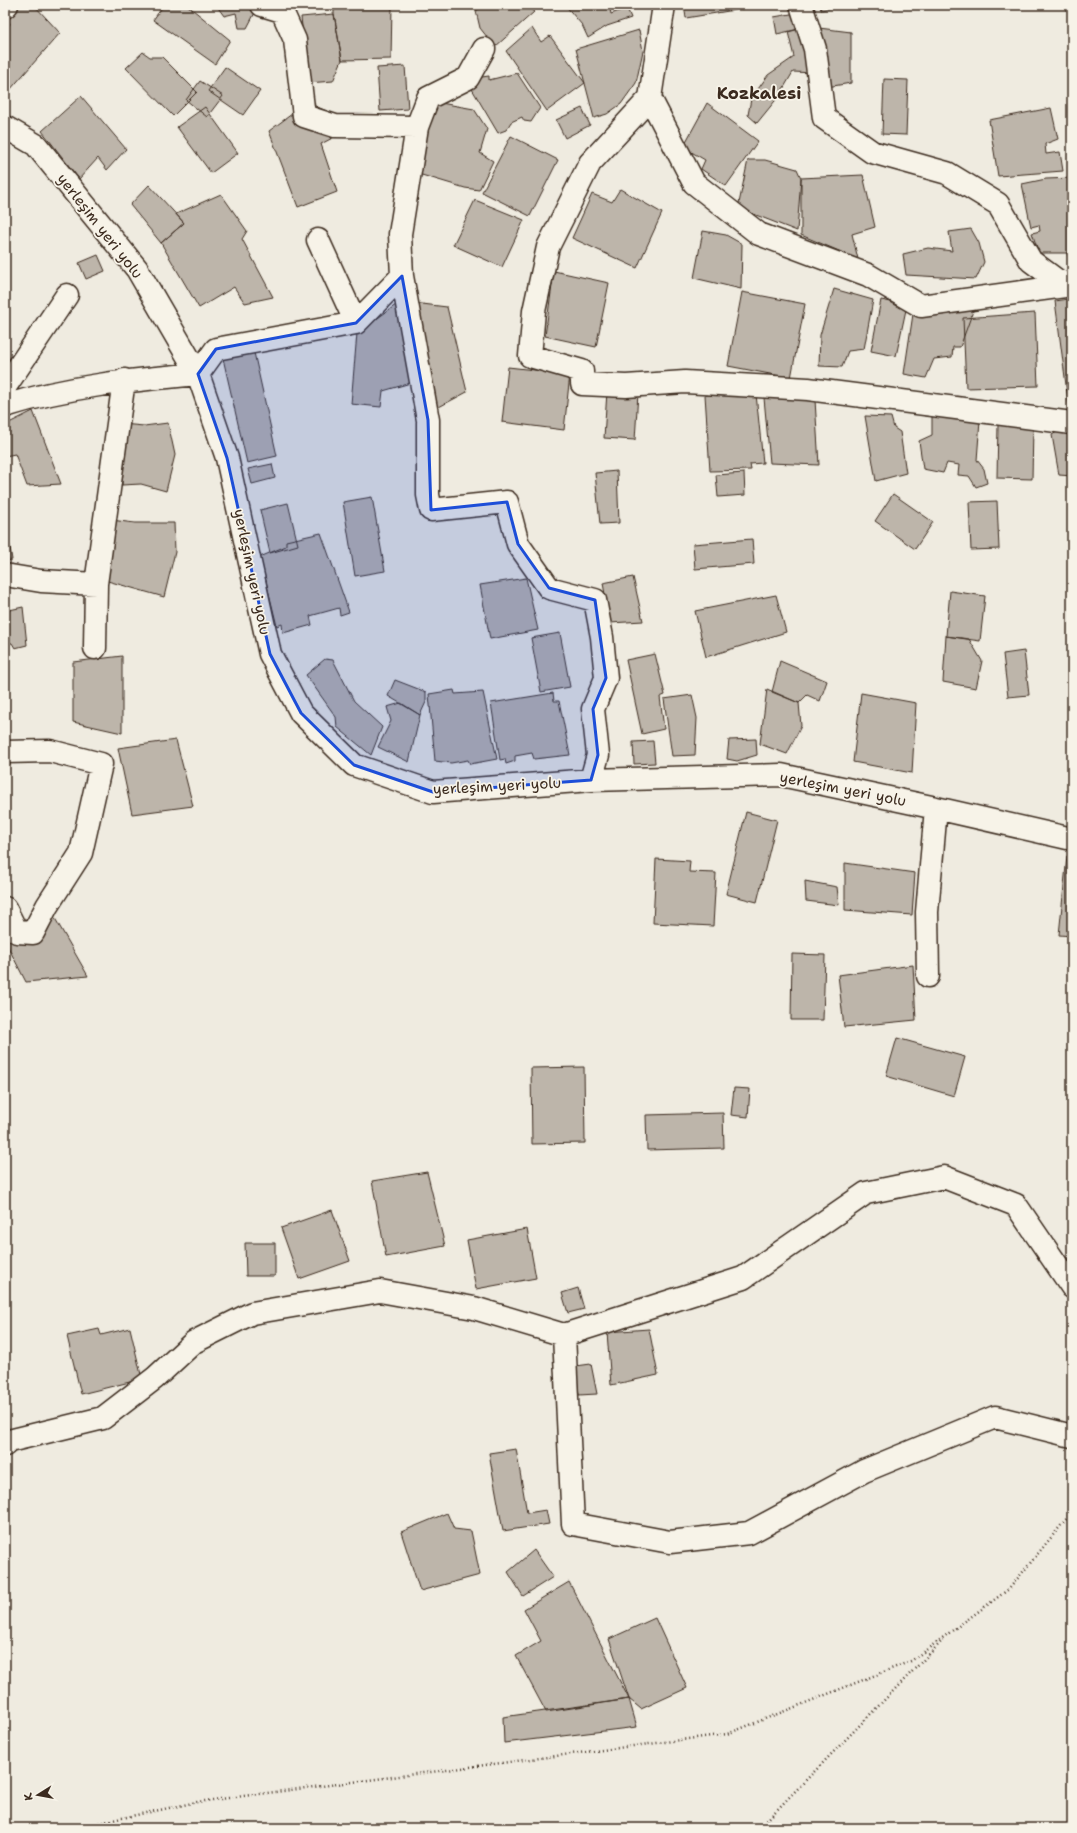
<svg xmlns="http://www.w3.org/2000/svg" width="1077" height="1833" font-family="'Shantell Sans',sans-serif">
  <rect width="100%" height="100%" fill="#efebe0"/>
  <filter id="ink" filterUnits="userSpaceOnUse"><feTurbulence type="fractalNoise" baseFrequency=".025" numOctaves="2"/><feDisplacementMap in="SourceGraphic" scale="8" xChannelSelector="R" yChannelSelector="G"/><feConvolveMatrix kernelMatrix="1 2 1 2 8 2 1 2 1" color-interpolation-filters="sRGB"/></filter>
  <g filter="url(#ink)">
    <!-- building -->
    <path fill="#bdb5aa" stroke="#3b2a1e" d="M18,5h16l26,28 -51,58 -4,-4v-58l5,-5 -5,-7z
      M164,5h23l43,35 -15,24 -62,-44z
      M216,5h43l-12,23h-8l-3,-15 -12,3z
      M334,5h58l-1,54 -49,1 -8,-46z
      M484,5h42l8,7 -39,35 -15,-19 -4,-17z
      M565,5h49l-4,4 1,5 16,-6 4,10 -24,8 -19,12 -6,-13z
      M684,5h69v2l-67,11z
      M820,5h28l-27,5z
      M802,12l1,16 -26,6 -3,-17z
      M334,14l8,46 -9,21 -25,2 -7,-66z
      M532,28l9,14 9,-6 35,47 -38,28 -41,-60z
      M803,28l11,45 -21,-1 -14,24 -22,27 -9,-8 3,-16 17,-24 26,-18 -6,-25z
      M819,28l32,4v51l-24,4z
      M639,30l4,21 -7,32 -15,21 -14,10 -13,4 -18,-69z
      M143,52l7,5h12l35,35 -24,24 -47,-48z
      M405,66l3,43 -28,2 -3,-43z
      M225,67l35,24 -17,24 -35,-24z
      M517,73l23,35 -9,14 -7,-1 -2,-4 -11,5 -5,8 -8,3 -26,-44 10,-12 7,-1v4z
      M884,79l24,1 -2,55 -24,-1z
      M200,81l23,15 -16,21 -21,-17z
      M81,96l45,53 -19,21 -9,-12 -19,21 -37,-48z
      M435,102l39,7 13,20 -7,24 13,8 -14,29 -14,-2 -50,-15z
      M707,103l51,38 -32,45 -25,-17 4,-9 -22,-13z
      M311,104l33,15 -4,15 -19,10 16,48 -39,15 -29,-76 35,-26z
      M205,107l33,46 -27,20 -34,-46z
      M582,108l8,17 -25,13 -9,-18z
      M1051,108l7,31 -13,5 1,10 14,-2 3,19 -65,5 -9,-56z
      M511,136l47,24 -28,56 -48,-24z
      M748,160h17l32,9 4,9 -4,53 -59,-23z
      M863,175l12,52 -23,7 6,25 -57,-24v-57z
      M1072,178v88l-5,-13h-28l-7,-20 8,-2 -1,-6 -8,2 -9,-43 24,-5z
      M149,185l35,38 -23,20 -31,-38z
      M620,189l42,24 -25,55 -65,-30 20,-44 20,8z
      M221,194l26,37 -5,8 31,58 -28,6 -11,-16 -35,21 -38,-65 23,-20 -8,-9z
      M475,200l49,20 -22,47 -49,-22z
      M971,229l8,14 5,19 -8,17 -70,-4 -3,-21 25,-6 24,3 -3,-19z
      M703,231l23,4 16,9 -1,45 -47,-11z
      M98,255l7,16 -19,8 -7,-16z
      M554,271l55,12 -13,64 -51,-11z
      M834,289l39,11 -9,49 -16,2 -6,16 -23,-1 1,-31z
      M742,292l63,12 -14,74 -63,-12z
      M1069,299l3,20v85l-3,4 -14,-107z
      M881,300l26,5 -11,51 -25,-5z
      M400,302l14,80 -31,9 -2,16 -30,-3 6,-71z
      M414,303l33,4 20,85 -30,16z
      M951,307l22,4 -13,36h-7l-1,10 -18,2 -8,19 -22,-4 9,-60z
      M1035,313l3,73 -72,2 -3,-70z
      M253,348l24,108 -30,7 -25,-109z
      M508,367l62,7 -6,56 -62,-8z
      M607,391l31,2 -3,47 -31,-2z
      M756,394l7,69 -13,1 1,6 -41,1 -5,-76z
      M764,398l51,2 4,65 -49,-2z
      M33,411l28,73 -34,2 -12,-32 -10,2v-31z
      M932,413l48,8 -3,39 7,9 3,14 -11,4 -7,-11 -11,-1 1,-10 -12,-2 -4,10 -20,-4 -4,-28 13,-6z
      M865,416l26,1 3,11 6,4 6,41 -30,8z
      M168,423l7,32 -9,36 -25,-7 -19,1v-61l22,2z
      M998,425l35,1 -1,53 -35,-1z
      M1065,427l7,2v47l-13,-1 -7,-40z
      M272,464l3,14 -23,6 -4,-15z
      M617,471l2,52 -19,1 -5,-51z
      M744,473l1,22 -27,2 -2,-22z
      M893,494l40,28 -18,27 -40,-28z
      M372,497l13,74 -30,5 -12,-74z
      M997,501l2,48 -28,1 -2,-48z
      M288,503l10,42 -28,8 -10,-43z
      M5,516l7,44 -7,1z
      M111,520l24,3h39l1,29 -11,45 -60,-17z
      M321,533l28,79 -9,3 -1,-7 -29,8 2,9 -29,8 -1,-9 -5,2 -17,-69 26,-11v-5z
      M752,539l2,25 -59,5 -2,-25z
      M633,577l10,44 -33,2 -7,-40z
      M526,578l12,52 -48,9 -10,-54z
      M950,591l35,5 -5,45 -34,-5z
      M776,595l10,37 -80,25 -11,-46z
      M23,607l4,38 -12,3 -3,-5h-7v-32z
      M560,633l10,54 -29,5 -10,-54z
      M946,636l23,3 13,22 -6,27 -33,-6z
      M1024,651l5,44 -21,2 -5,-43z
      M655,654l10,41 -5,2 4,32 -22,5 -16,-74z
      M122,656v77l-49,-11v-60z
      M325,659l8,1 21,41 28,26 -11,28 -34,-28 -1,-10 -30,-42z
      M780,661l47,20 -7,20 -13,-6 -8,8 -27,-11z
      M395,680l31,12v10l-6,13 -32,-19z
      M767,689l32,14 2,23 -14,28 -27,-10z
      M454,690l1,4 28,-2 14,67 -27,5 -2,-4 -17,3 -16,-2 -6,-67z
      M553,693l1,8h5l11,54 -36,4 -2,-6 -17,3v5l-9,3 -1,-5 -5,1 -9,-57z
      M861,693l55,10 -4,70 -59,-11z
      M692,695l5,23 -2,37 -23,1 -8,-57z
      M401,703l19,12 -11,47 -31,-15 13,-26 -4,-14z
      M756,739l1,16 -20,6 -10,-2 2,-19z
      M176,740l17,66 -61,8 -14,-66z
      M653,741l2,22 -21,1 -1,-22z
      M746,812l31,8 -20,82 -31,-8z
      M1067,856l5,1v79l-13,-1z
      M656,859l34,2 -1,11 27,1 -3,53 -60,-3z
      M845,863l70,10 -3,42 -67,-5z
      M805,881l32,6 2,18 -33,-4z
      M48,906l40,70 -62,6 -21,-41v-8z
      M792,954l33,1 -2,65h-32z
      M913,965l3,55 -72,7 -6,-52z
      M897,1038l68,19 -11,39 -68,-20z
      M584,1067l1,76 -53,1 -1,-76z
      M734,1088l16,1 -2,28 -17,-2z
      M723,1113l1,35 -77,2 -1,-35z
      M427,1172l18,74 -59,11 -14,-76z
      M332,1210l18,51 -51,18 -18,-51z
      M527,1229l9,49 -60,11 -9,-49z
      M245,1243h30v33h-29z
      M578,1288l6,21 -16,4 -6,-20z
      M130,1328l12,51 -61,15 -14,-58 32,-7 2,6z
      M649,1329l9,46 -47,10 -4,-53z
      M591,1364l6,30 -18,1 -3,-29z
      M516,1449l11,64 19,-3 3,14 -46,7 -14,-78z
      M447,1513l7,16 17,2 9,44 -60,16 -19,-59z
      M534,1550l19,27 -30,19 -15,-24z
      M569,1582l60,117 -83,13 -30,-56 25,-15 -17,-32z
      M655,1618l32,70 -46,21 -12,-10 -20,-60z
      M629,1699l8,28 -133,16 -1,-26z"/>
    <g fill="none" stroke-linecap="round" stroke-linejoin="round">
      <defs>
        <path id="minor" d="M262,5l20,6 13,29 9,76 31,10 82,1
          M664,5l-14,93 -60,65 -42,84 -14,64 -4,45 52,15v13l44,2 59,-4 123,7 264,34
          M801,5l14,44 9,69 48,34 75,21 51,31 33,57 27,20 14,3
          M5,7l2,-2
          M650,98l44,85 65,51 109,41 53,31 151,-21
          M5,127l31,18 101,124 61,105 29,84 43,196 31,59 53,52 79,27 158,-12 190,-5 155,33 136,31
          M318,240l38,83
          M402,276l26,144v75l3,15 76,-8 11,42 31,44 46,12 7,37 4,41 -13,31 5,46 -7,25
          M5,387l62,-92
          M5,406c63,-20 128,-26 193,-32l18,-25 140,-26 46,-47 -2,-42 17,-107 11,-29 40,-20 16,-29
          M5,575l36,6 55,3
          M95,648l1,-64 28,-204
          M5,752l45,-1 51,13 -20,89 -34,53 -14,27 -16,-1 -12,-24
          M928,976l-1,-64 9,-104
          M564,1335l9,189 97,18 79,-9 115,-62 131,-54 77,19
          M5,1445l4,-4 94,-23 52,-40 39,-36 58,-29 128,-22 94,17 90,27 179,-57 123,-85 78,-16 72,28 56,82"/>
      </defs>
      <!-- minor casing -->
      <use href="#minor" stroke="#3b2a1e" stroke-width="25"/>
      <!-- path -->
      <path stroke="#3b2a1e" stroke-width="2.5" stroke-dasharray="1 3" stroke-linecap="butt" d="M75,1828l122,-26 530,-68 184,-73 98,-72 63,-77
        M764,1828l2,-7 177,-181"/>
      <!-- minor -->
      <use href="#minor" stroke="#f7f3e8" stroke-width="22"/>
    </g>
  </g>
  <!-- marked area -->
  <path fill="#1d4ed8" fill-opacity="0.2" stroke="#1d4ed8" stroke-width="3" stroke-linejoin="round" d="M402,276l26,144 3,90 76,-8 11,42 31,44 46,12 11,78 -13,31 5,46 -7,25 -158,12 -79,-27 -53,-52 -31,-59 -43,-196 -29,-84 18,-25 140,-26z"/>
  <g text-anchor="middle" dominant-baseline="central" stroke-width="3.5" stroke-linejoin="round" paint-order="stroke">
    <!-- street labels -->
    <g font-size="15" fill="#3b2a1e" stroke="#f7f3e8">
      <text transform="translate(100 226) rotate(52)">yerleşim yeri yolu</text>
      <text transform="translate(252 572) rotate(78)">yerleşim yeri yolu</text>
      <text transform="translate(497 786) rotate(-3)">yerleşim yeri yolu</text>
      <text transform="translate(843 789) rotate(11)">yerleşim yeri yolu</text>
    </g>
    <!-- quarter labels -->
    <g font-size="17" font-weight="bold" fill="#3b2a1e" stroke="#f7f3e8">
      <text x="759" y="93">Kozkalesi</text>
    </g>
  </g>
  <!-- margin -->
  <rect width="1077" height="1833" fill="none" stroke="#f7f3e8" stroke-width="20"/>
  <rect x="10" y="10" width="1057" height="1813" fill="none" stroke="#3b2a1e" stroke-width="1.5" filter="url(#ink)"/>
  <!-- north arrow -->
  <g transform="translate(38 1795) rotate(259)" stroke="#f7f3e8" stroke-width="3" paint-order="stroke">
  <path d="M0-3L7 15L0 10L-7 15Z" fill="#3b2a1e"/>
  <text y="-6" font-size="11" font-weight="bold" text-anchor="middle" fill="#3b2a1e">K</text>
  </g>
</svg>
